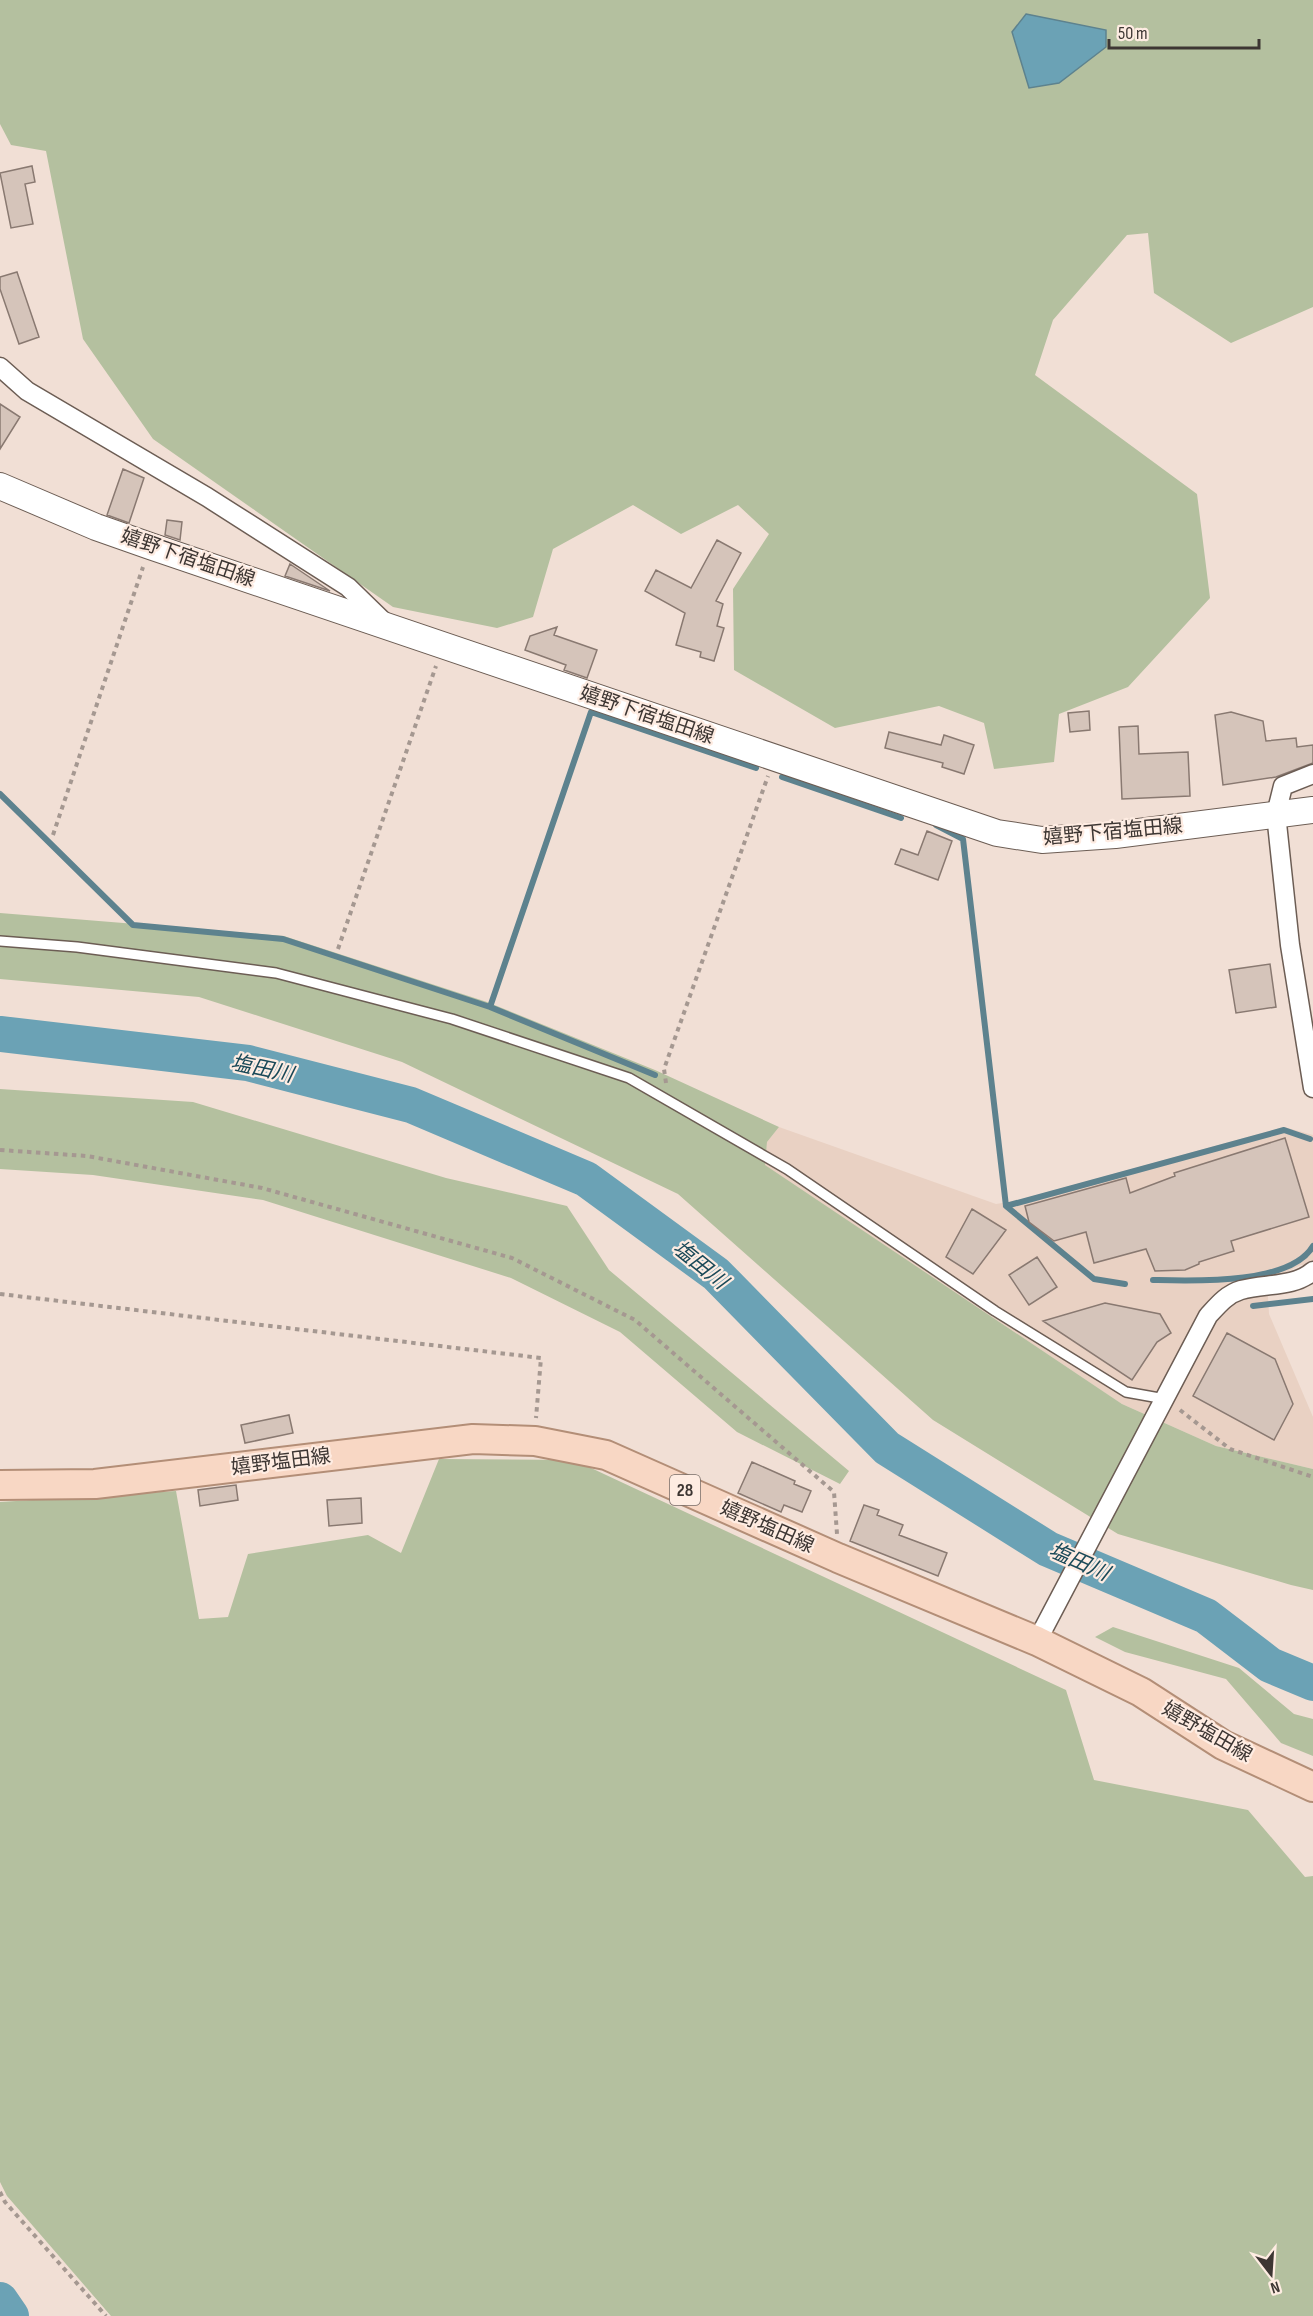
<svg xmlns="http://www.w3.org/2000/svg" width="1313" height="2316" font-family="'Sofia Sans Condensed','Noto Sans JP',sans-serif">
  <rect width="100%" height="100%" fill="#f1dfd5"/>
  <!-- built -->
  <path fill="#e9d1c3" d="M779,1127l217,77 19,-3 269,-74 29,8v133l-12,-3 -34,16 2,33 44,103v52l-97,-23 -94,-42 -358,-239 3,-23z"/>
  <!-- green -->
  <path fill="#b4c09f" d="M0,0h1313v307l-82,36 -77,-50 -6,-60 -21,2 -74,85 -18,55 162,119 13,104 -82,89 -69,27 -5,48 -60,7 -10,-46 -45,-17 -104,22 -101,-58 -1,-81 36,-55 -31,-29 -57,29 -48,-29 -80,44 -20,68 -36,11 -104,-21 -240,-168 -70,-100 -37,-188 -35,-6 -11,-21z
    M0,913l284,23 203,66 168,68 124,57 -12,15 -2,23 357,239 94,42 97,23v121l-22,-5 -173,-51 -185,-114 -255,-226 -276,-132 -203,-65 -199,-18z
    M0,1089l193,13 253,76 121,28 42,64 240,201 -9,13 -103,-52 -117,-100 -109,-54 -248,-78 -170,-25 -93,-6z
    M439,1459l135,1 492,230 28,90 154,30 57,67 8,-1v440h-1202l-104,-120 -7,-14v-680l176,-11 23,128 29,-2 20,-63 120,-19 33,18z
    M1113,1627l126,41 55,46 19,5v37l-32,-13 -55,-64 -101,-27 -30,-15z"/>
  <!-- water -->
  <path fill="#6ba2b5" stroke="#5d828e" stroke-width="1.5" d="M1026,14l80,16v17l-47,36 -30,5 -17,-56z"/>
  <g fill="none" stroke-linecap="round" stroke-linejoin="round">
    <!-- stream -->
    <path stroke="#5d828e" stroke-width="6" d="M782,777l119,41
      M0,794l133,131 150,14 207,68 101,-295 165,56
      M936,825l27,14 43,367 278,-76 26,9
      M490,1007l165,68
      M1006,1206l88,73 31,5
      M1153,1280c41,1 137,5 160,-34
      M1253,1306l60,-7"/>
    <!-- river -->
    <path stroke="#6ba2b5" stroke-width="36" d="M0,1034l248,29 163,42 175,74 130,95 171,174 161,101 158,67 64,49 43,18
      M0,2300l11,16"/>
  </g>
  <!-- building -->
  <path fill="#d5c4ba" stroke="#897971" stroke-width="1.5" d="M32,166l3,16 -10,2 8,40 -22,4 -11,-55z
    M17,272l22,65 -20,7 -19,-55v-12z
    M0,404l20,13 -20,32z
    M123,469l21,9 -15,45 -22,-8z
    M167,520l15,2 -2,18 -15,-5z
    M717,540l24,13 -25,48 7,3 -6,22 7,2 -10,33 -14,-4 1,-5 -25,-7 9,-32 -40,-22 11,-21 35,18z
    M290,564l40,27 -45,-15z
    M557,627l-3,8 43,15 -10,28 -23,-8 2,-5 -41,-15 5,-14z
    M1089,711l1,19 -20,2 -2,-19z
    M1231,712l32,9 3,20 30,-3 1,9 16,-2v18l-37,14 -53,8 -8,-70z
    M1138,726l1,28 49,-2 2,44 -68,3 -3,-72z
    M889,732l52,13 3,-10 30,10 -10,29 -22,-7 1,-4 -58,-15z
    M927,831l25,10 -14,39 -43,-16 6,-15 17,6z
    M1270,964l6,43 -40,6 -7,-43z
    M1285,1138l24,79 -78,24 3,10 -35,11v2l-14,6 -30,1 -9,-22 -52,14 -8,-31 -32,9 -25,-19 -4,-16 101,-28 4,15 45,-17 -1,-3z
    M972,1209l34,21 -33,44 -27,-17z
    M1037,1257l20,30 -28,18 -20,-30z
    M1105,1303l55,11 11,19 -14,9 -25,38 -89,-59z
    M1227,1333l48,26 18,45 -19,36 -81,-44z
    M289,1415l4,18 -48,10 -4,-18z
    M752,1462l43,19 -1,3 17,7 -9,21 -18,-7 -3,7 -43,-19z
    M236,1485l2,15 -38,6 -2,-16z
    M361,1498l1,25 -33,3 -2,-26z
    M864,1505l15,5 -2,5 26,10 -4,10 48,18 -9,23 -88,-35z"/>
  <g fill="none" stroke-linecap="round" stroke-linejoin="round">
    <defs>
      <path id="service" d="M0,941l77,6 199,26 176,46 177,59 158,91 208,142 131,81 39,7"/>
      <path id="minor" d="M0,367l27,24 180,106 141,90 37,36
        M1313,774l-30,12 -7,28 14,131 23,143
        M1037,1641l171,-325c10,-11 19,-22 33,-26 24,-7 52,-2 72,-19"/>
      <path id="secondary" d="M0,486l96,41 54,19 847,287 45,7 73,-5 198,-25"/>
      <path id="primary" d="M0,1485l95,-1 378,-45 62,2 71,14 232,103 199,83 104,51 82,53 90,42"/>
    </defs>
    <!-- service casing -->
    <use href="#service" stroke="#6c5d54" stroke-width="12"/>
    <!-- minor casing -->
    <use href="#minor" stroke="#6c5d54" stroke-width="21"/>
    <!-- secondary casing -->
    <use href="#secondary" stroke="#6c5d54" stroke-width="28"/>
    <!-- primary casing -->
    <use href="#primary" stroke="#b38e77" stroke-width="32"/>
    <!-- path -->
    <path stroke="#a59891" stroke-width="4" stroke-dasharray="4.5 4.5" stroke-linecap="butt" d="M53,835l90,-268
      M338,949l98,-283
      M666,1083l-2,-14 104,-293
      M0,1150l87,6 175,32 250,70 123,62 199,172 3,42
      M0,1294l541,64 -5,60
      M1180,1410l50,39 83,28
      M0,2192l5,10 101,114"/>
    <!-- service -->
    <use href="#service" stroke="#fff" stroke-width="9"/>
    <!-- minor -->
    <use href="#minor" stroke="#fff" stroke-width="18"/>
    <!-- secondary -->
    <use href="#secondary" stroke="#fff" stroke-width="26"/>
    <!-- primary -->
    <use href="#primary" stroke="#f8d7c4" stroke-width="28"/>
  </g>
  <g text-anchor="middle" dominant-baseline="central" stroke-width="4.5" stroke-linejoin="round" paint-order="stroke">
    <!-- shield labels -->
    <rect fill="#feece2" stroke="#776d68" stroke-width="1.5" x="670" y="1475" width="30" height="30" rx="4.5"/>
    <g font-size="18" font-weight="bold" fill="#3d3633">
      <text x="685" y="1490">28</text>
    </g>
    <!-- street labels -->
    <g font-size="20" fill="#3d3633" stroke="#feece2">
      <text transform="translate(188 558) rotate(19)">嬉野下宿塩田線</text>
      <text transform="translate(647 715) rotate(19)">嬉野下宿塩田線</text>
      <text transform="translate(1113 832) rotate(-5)">嬉野下宿塩田線</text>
      <text transform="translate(281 1462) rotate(-7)">嬉野塩田線</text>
      <text transform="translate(767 1527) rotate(24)">嬉野塩田線</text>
      <text transform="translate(1207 1732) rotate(30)">嬉野塩田線</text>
    </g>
    <!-- water labels -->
    <g font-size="21" font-style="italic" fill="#1a4958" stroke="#feece2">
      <text transform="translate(262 1069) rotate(12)">塩田川</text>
      <text transform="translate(700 1265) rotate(39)">塩田川</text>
      <text transform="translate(1079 1562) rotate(24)">塩田川</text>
    </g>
  </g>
  <!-- north arrow -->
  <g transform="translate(1271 2274) rotate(163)" stroke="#feece2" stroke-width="4.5" paint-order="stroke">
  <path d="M0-4.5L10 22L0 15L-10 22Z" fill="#3d3633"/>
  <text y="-9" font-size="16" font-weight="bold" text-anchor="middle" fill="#3d3633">N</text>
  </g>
  <!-- scale -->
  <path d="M1109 39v9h150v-9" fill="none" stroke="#3d3633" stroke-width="3"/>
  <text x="1118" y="39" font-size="18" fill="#3d3633" stroke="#feece2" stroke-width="4.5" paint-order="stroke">50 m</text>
</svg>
